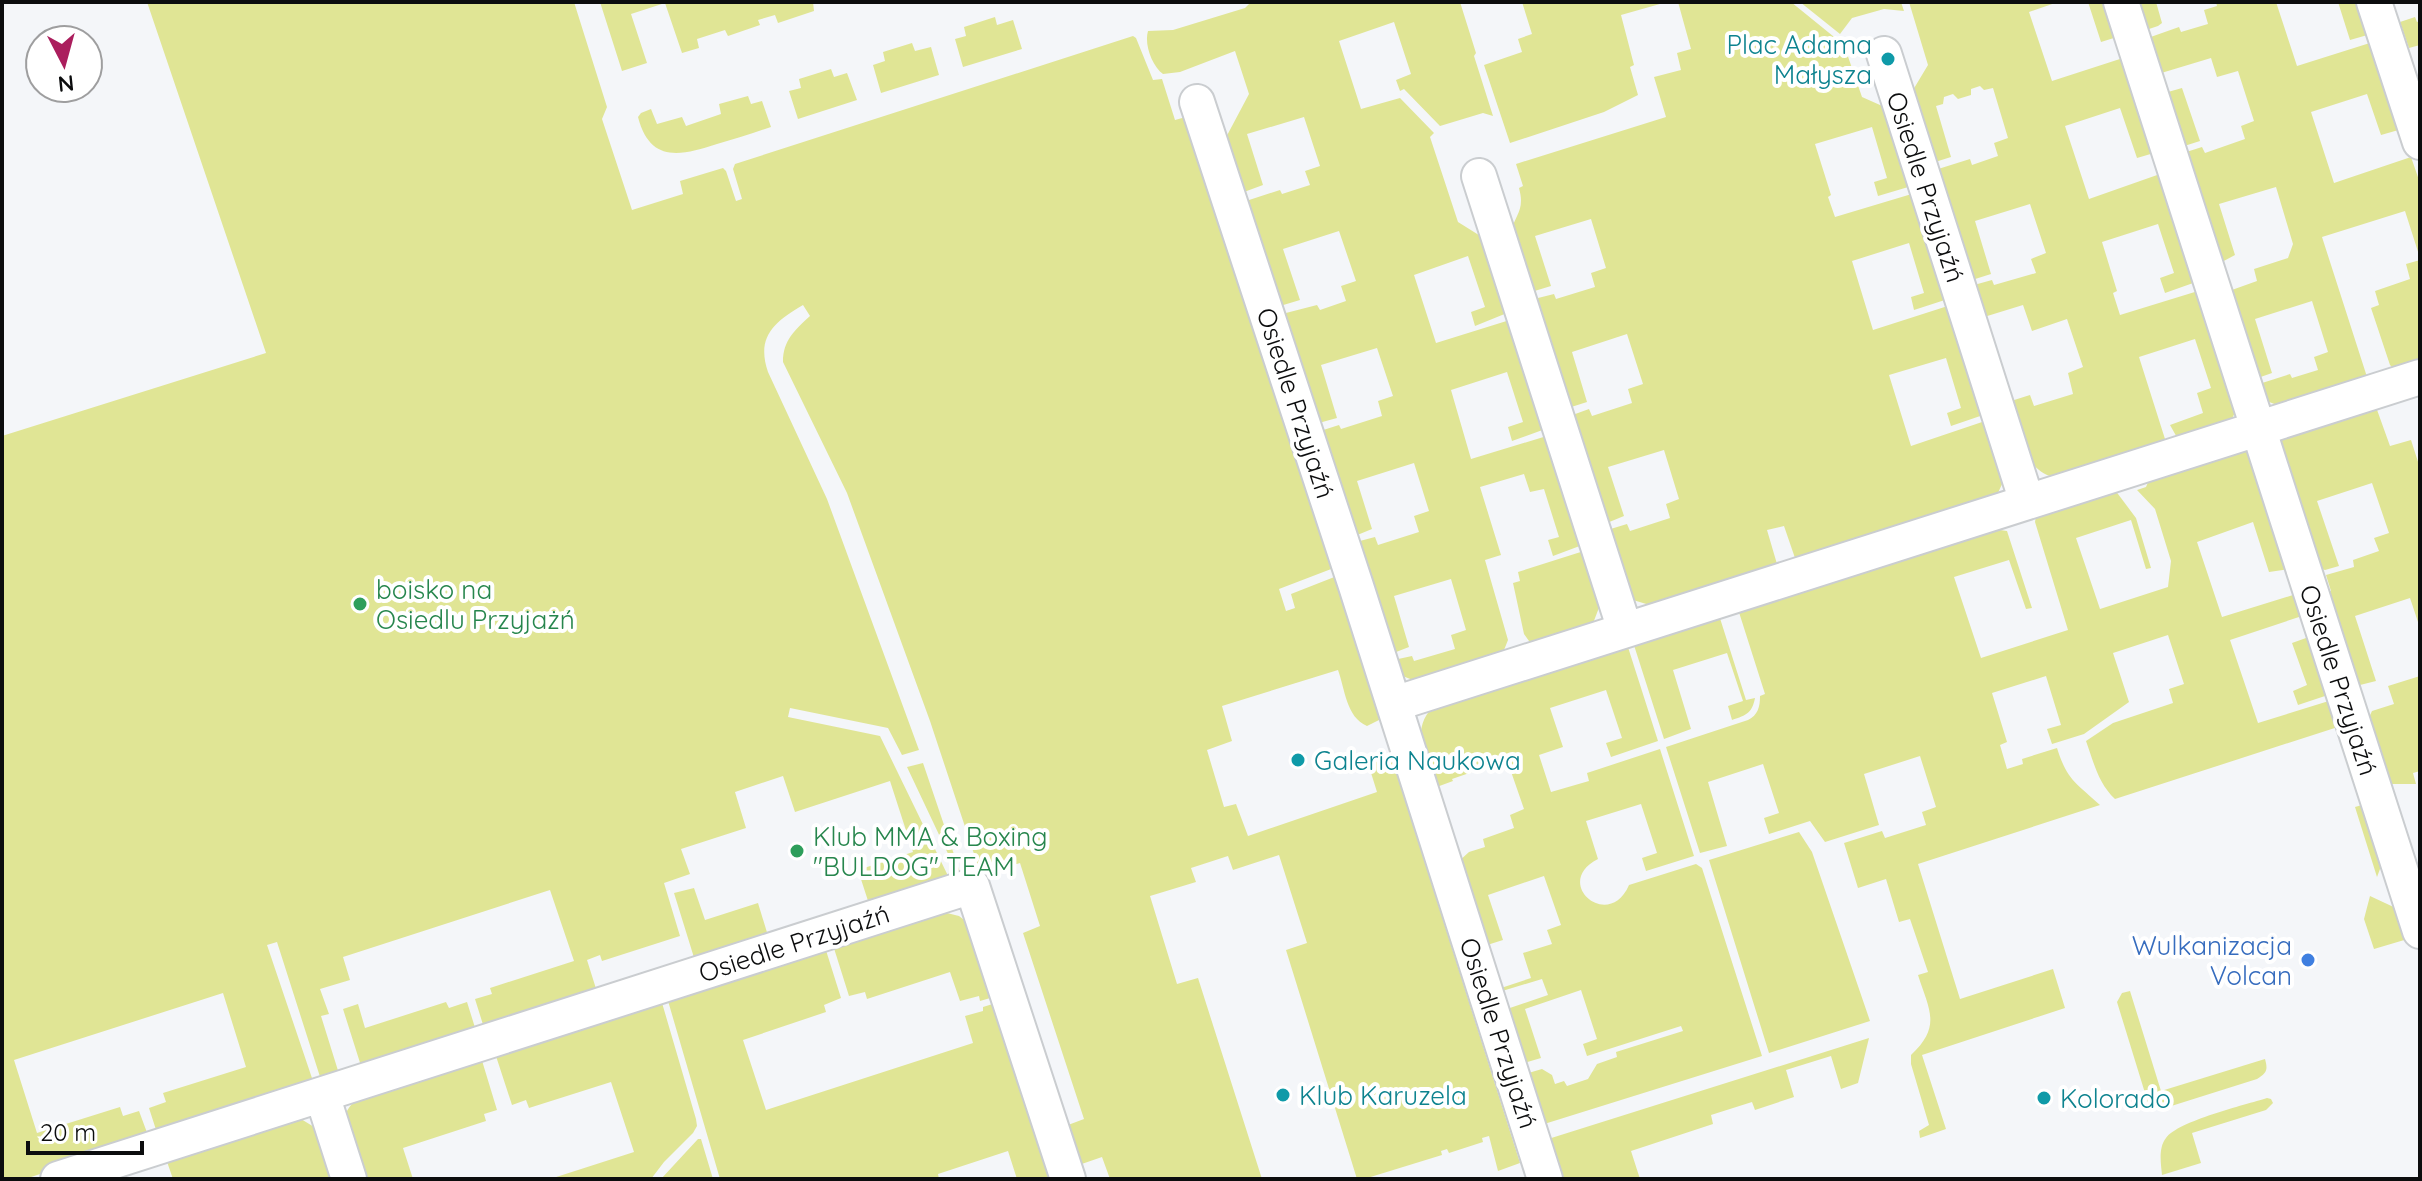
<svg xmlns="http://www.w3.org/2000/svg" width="2422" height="1181" font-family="Quicksand,sans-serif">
  <rect width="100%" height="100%" fill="#f4f6f9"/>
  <!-- green -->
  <path fill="#e0e595" d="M147,2h427l33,105 -5,12 30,91 51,-16 -3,-13 43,-13 3,3 10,30 6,-2 -9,-30 2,-5 398,-128 3,2 17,42 9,-1 13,41 18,-5 146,451 -60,23 7,22 9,-3 -4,-14 51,-20 42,139 -5,7 -12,6c-21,-9 -22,-37 -29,-56l-116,36 10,35 -25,9 17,57 12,-3 12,32 129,-44 -10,-32 24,2 3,3 126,398 -22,8 -9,-35 -7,2 1,4 -34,11 -2,-4 -6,2 1,4 -78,24h-7l-71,-229 21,-7 -28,-88 -46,15 -5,-14 -37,12 5,14 -46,14 27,88 21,-6 64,201h-152l-8,-22 -29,10 -13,-39 24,-9 -61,-186 17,-7 -20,-63 -39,12 -51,-154 -83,-228 -64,-131c0,-22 12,-32 27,-46l-7,-11c-29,17 -47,32 -35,67l59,127 92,251 -17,5 -14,-27 -98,-20 -2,9 92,19 71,146 -81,25 -12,-37 55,-18 -23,-71 -95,31 -12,-36 -48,16 11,36 -65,21 9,25 -26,9 16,53 -78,25 -2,-6 -13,5 11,35 -113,36 -10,-32 17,-5 -2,-6 84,-27 -24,-71 -207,67 7,23 -30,9 9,25 -8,2 19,61 -18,6 -45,-141 -10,3 48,142 -157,49 -9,-28 17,-6 -3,-9 83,-26 -23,-74 -209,67 23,73 83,-26 3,9 16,-5 10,27 -124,41h-23v-743l264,-83z
    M600,2h213l1,9 -36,12 -3,-8 -17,5 2,5 -32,11 -3,-6 -28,9 2,9 -17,5 -17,-50 -34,11 16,49 -25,8z
    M1251,2h209l16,51 -2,3 19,60 -10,-3 -43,13 -36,-37 -4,2 -4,-11 15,-6 -17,-52 -55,19 22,68 39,-11 34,35 -4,4 28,85 24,15 25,76 -32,13 -4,-14 14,-5 -17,-51 -54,19 22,68 77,-24 35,109 -36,13 -4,-14 15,-5 -16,-50 -56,18 20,69 79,-24 35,109 -32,12 -5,-16 11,-3 -15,-48 -14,3 -6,-18 -44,13 21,68 -16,5 23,80 -8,20 -82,22 -18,-7 -11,-14 23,-5 2,5 41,-12 -4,-14 15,-5 -15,-51 -57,17 15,51 -18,7 -35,-112 19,-5 3,8 41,-13 -5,-16 15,-5 -15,-48 -57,18 15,48 -22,9 -33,-106 22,-7 2,4 41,-13 -4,-15 15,-5 -16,-48 -56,17 16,53 -22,6 -33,-110 35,-9 3,5 26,-9 -5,-15 15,-5 -17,-50 -56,18 17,51 -20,6 -34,-105 34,-11 2,4 28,-9 -5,-14 15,-5 -16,-49 -57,17 16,51 -19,7 -21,-49 26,-49 -14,-43 -55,21 -17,2c-11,-8 -19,-30 -15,-43l25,-1 72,-22z
    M1522,2h145l-46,13 13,50 -4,2 8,28 -34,17 -94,31 -26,-78 38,-13 -4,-13 14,-5z
    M1678,2h113l53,43 18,52 27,12 26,76 -37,11 -4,-14 13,-4 -15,-51 -57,17 16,51 -3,2 7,20 80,-24 36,105 -37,12 -3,-13 13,-4 -15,-50 -57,18 21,69 81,-26 35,109 -38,13 -4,-13 14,-5 -15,-50 -57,17 22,71 80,-27 12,63 -6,13 -194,67 -8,-4 -11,-32 -17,4 10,34 -5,9 -119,33 -20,-6 -29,-69 23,-7 3,7 40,-13 -4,-14 13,-5 -15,-49 -56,17 16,49 -22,9 -35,-108 22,-8 3,7 40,-13 -4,-14 15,-5 -16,-50 -55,18 15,50 -22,7 -35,-109 24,-6 2,5 39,-12 -4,-14 15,-5 -15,-49 -56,17 16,50 -23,7 -18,-60c6,-19 15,-23 9,-45l4,-2 -7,-22 150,-47 -12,-40 27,-7 -4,-17 14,-4z
    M1800,2h101l3,9 -20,-2 -32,9 -12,16z
    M1909,2h149l-29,10 23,69 71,-23 31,95 -17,5 -17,-50 -55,18 24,73 71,-25 36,108 -31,11 -5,-15 14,-5 -16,-49 -56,18 15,49 -4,2 7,22 78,-24 39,118 -8,15 -50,17 -9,-16 33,-12 -6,-20 14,-5 -16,-49 -56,18 26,82v8l-112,30c-32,-9 -34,-47 -42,-76l19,-6 4,11 39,-12 -5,-21 15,-6 -16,-48 -35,12 -9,-26 -39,12 -10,-32 18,-5 2,5 42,-12 -5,-14 15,-6 -16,-49 -55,17 16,53 -19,6 -37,-110 35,-11 2,6 26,-9 -4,-13 14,-5 -15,-50 -9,2 -4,-4 -9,3v6l-13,4 -5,-5 -9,3 -1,7 -7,2 15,51 -19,6 -19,-73 15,-25z
    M2088,2h22l7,35 -16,5z
    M2134,2h22l6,21 -4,3 -15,5z
    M2216,2h60l21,64 76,-24 29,87 -21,6 -14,-41 -56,18 23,71 77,-26 9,26v75l-15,-47 -83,26 46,143 -91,25 -13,-5 -5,-16 31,-10 2,4 26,-8 -4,-13 14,-5 -16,-51 -57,18 17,54 -20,7 -23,-89 28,-10 -3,-12 34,-11 5,-14 -17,-57 -57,17 16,51 -15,8 -40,-109 22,-7 3,6 40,-14 -4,-13 13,-5 -16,-50 -21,6 -6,-19 -53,16 -13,-35 34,-12 2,5 27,-8 -4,-14 13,-4z
    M2338,2h22l11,32 -21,6z
    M995,17l2,8 16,-5 9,29 -59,18 -8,-28 11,-3 -2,-9z
    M2415,17l2,5 3,-1v24l-11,3 -9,-26z
    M912,43l3,8 16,-4 8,28 -58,18 -8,-28 12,-4 -2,-9z
    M831,69l3,8 13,-4 10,27 -59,19 -9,-28 12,-3 -2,-9z
    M2182,88l18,53 -22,7 -17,-54z
    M748,96l3,8 11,-3 9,26c-18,6 -36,12 -54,17 -37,12 -67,19 -79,-27l3,-4 10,-4 6,15 25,-7 4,9 35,-12 -2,-10z
    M2420,260v104l-23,8 -7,-7 -19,-57 8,-3 -4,-14 35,-12 -4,-15z
    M2376,407l14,39 21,-6 9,28v160l-10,-30 -55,18 21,65 -24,6 -30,-93 9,-3 -5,-16 28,-8 -1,-7 26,-9 -5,-13 15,-5 -17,-50 -55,18 22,65 -14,4 -6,-2 -41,-121 7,-14z
    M2244,449l6,4 39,116 -20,3 -16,-50 -56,20 25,75 71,-22 2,3h3l3,13 -2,6 -69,23 28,83 74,-23 9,26 -226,73c-17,-16 -21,-36 -29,-58l27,-18 60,-20 -4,-14 15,-5 -16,-49 -55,18 16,49 -45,32 -32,10 -5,-15 14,-4 -15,-49 -54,17 15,49 -7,3 7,24 16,-5 -1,-5 35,-11c10,32 19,35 43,57l-182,59 42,135 93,-30 12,39 -143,47 24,74 -26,9 -1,-7 10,-6 -18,-61v-9c31,-29 18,-45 7,-80l10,-3 -18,-53 -11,3 -13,-43 -28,9 -14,-45 38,-12 3,7 41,-13 -4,-13 14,-5 -16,-51 -56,18 15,51 -54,17 -15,-21 -41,13 -5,-16 15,-5 -16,-49 -55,18 19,64 -27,7 -34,-106 82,-27c10,-5 12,-13 12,-24l5,-2 -28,-88 260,-83 3,7 7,1 25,77 -6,1 -17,-49 -55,17 27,81 87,-28 -33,-108 2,-12 78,-20 21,28 15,50 -5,1 -15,-49 -55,18 24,71 68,-22 3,-26 -16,-52 -18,-19 9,-3 3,-7z
    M1587,550l13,55 -8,21 -52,20 -11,-5 -5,-7 -11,-51 7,-2 -2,-9z
    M1718,612l28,88 9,-2c-3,15 -8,17 -23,22l-4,-14 15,-5 -16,-48 -54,17 18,59 -27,10 -32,-100z
    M2306,638l9,9 16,47 -33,11 -5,-14 14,-6 -15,-42z
    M1626,641l32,100 -47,16 -5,-14 16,-5 -16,-48 -56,18 13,39 -24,8 12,37 38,-11 -2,-8 73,-24 34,107 -48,15 -4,-13 15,-5 -16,-49 -55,17 12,38c-47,24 11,73 31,26l67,-21 6,4 60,188 -221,69 -16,-51 17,-5 10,6 3,9 9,-3 3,5 21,-7 9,-15 20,-7 -1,-5 67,-21 -2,-5 -94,30 -4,-12 14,-5 -16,-49 -56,19 16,49 -20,6 -17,-54 44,-15 -6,-16 -43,13 -1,-3 33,-11 -8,-25 29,-9 -5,-14 14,-5 -17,-49 -56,19 15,45 -19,6 -26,-84 11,-10 16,-5 -2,-8 31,-11 -4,-13 14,-6 -17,-49 -55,19 1,2 -19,7c-9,-32 -26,-60 3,-85z
    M2420,676v95l-7,2 3,11h-26l-25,-58 7,-15 22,-7 -6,-18z
    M923,763l39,115 -2,1 -53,-112z
    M2369,803l14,58 -6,16 -22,-70z
    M1799,832l13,20 58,169 -101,32 -60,-193z
    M694,888l11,32 53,-17 11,36 -73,25 -22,-71z
    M2370,896l30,14 11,28 -37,11 -10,-30z
    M939,911l20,5 9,7 29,73 -17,5 -1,-5 -19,5 -10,-29 -83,27 -2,-7 -16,4 -17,-54z
    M824,944l17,54 -17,7 2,7 -83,28 23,70 207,-67 -8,-27 18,-5v-4l16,-5 58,177h-40l-9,-28 -70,23 1,5h-219l-54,-185z
    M2130,991l31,100 104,-32c3,11 2,14 -8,20l-92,29 -16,-2 -32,-104 5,-9z
    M660,996l36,123 1,7 -4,7 -29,29 -13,17h-101l84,-27 -23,-70 -82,26 -3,-8 -14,5 -18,-55z
    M446,1002l3,6 18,-6 10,32 -115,35 -19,-60 15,-5 7,24z
    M1869,1038l-11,45 -17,6 -10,-33 -45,14 8,27 -39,13 -3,-8 -41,13 2,9 -82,27 9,28h-82l-13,-39z
    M480,1054l17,56 -13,4 2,7 -83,27 10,31h-53c-4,-15 -16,-43 -16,-57 0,-11 9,-20 17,-27z
    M2267,1098l4,1 2,4 -7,7 -74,23 9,30 -39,12c-1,-11 -4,-27 4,-37 12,-17 79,-33 101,-40z
    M301,1119l18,11 19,49h-165l-8,-23z
    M698,1139h3l12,40h-52z"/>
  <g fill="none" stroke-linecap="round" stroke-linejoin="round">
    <defs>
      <path id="street" d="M2121,2l299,929
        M2374,2l46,140
        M1884,54l143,448
        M1197,102l159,484 189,593
        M1479,176l146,454
        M1394,704l1026,-327
        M322,1095l27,84
        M58,1179l914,-293 96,293"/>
    </defs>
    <!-- street casing -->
    <use href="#street" stroke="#cacdd0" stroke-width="38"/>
    <!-- street -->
    <use href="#street" stroke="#fff" stroke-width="34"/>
  </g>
  <!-- markers -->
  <g fill="#0f9aa8" stroke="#fff" stroke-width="3">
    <circle cx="1888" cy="59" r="8"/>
    <circle cx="1298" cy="760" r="8"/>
    <circle cx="1283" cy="1095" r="8"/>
    <circle cx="2044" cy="1098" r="8"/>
  </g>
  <g fill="#2e9e5b" stroke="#fff" stroke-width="3">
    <circle cx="360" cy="604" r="8"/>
    <circle cx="797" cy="851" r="8"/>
  </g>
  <circle fill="#3f7fe0" stroke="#fff" stroke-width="3" cx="2308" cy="960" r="8"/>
  <g text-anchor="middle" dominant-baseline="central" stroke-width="8" stroke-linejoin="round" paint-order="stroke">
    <!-- culture labels -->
    <g font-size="26" fill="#0d838f" stroke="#fff" text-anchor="start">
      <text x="1872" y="44" text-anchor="end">Plac Adama<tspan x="1872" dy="30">Małysza</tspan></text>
      <text x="1314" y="760">Galeria Naukowa</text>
      <text x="1299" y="1095">Klub Karuzela</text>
      <text x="2060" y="1098">Kolorado</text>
    </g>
    <!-- street labels -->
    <g font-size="26" fill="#0c0d0e" stroke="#fff">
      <text transform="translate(1926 187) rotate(72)">Osiedle Przyjaźń</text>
      <text transform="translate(1296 403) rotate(72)">Osiedle Przyjaźń</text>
      <text transform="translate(2339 680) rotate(72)">Osiedle Przyjaźń</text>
      <text transform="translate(794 943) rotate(-18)">Osiedle Przyjaźń</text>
      <text transform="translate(1499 1033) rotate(72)">Osiedle Przyjaźń</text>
    </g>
    <!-- leisure labels -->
    <g font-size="26" fill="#27864d" stroke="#fff" text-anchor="start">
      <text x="376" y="589">boisko na<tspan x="376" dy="30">Osiedlu Przyjażń</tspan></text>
      <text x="813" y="836">Klub MMA &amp; Boxing<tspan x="813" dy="30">"BULDOG" TEAM</tspan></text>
    </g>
    <!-- shop labels -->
    <g font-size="26" fill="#366cbe" stroke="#fff" text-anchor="end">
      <text x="2292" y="945">Wulkanizacja<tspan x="2292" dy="30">Volcan</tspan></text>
    </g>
  </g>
  <!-- border -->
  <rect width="2422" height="1181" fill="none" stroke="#0c0d0e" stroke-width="8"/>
  <!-- north arrow -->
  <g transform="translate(64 64) rotate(174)"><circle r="38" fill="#ffffff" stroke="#9e9e9f" stroke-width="2"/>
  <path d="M0-6L14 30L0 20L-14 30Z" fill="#ab1e5d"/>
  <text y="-12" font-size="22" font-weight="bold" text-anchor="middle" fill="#0c0d0e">N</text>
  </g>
  <!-- scale -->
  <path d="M28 1141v12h114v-12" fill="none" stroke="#0c0d0e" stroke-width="4"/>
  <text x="40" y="1141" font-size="24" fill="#0c0d0e" stroke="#ffffff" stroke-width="6" paint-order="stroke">20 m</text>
</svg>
